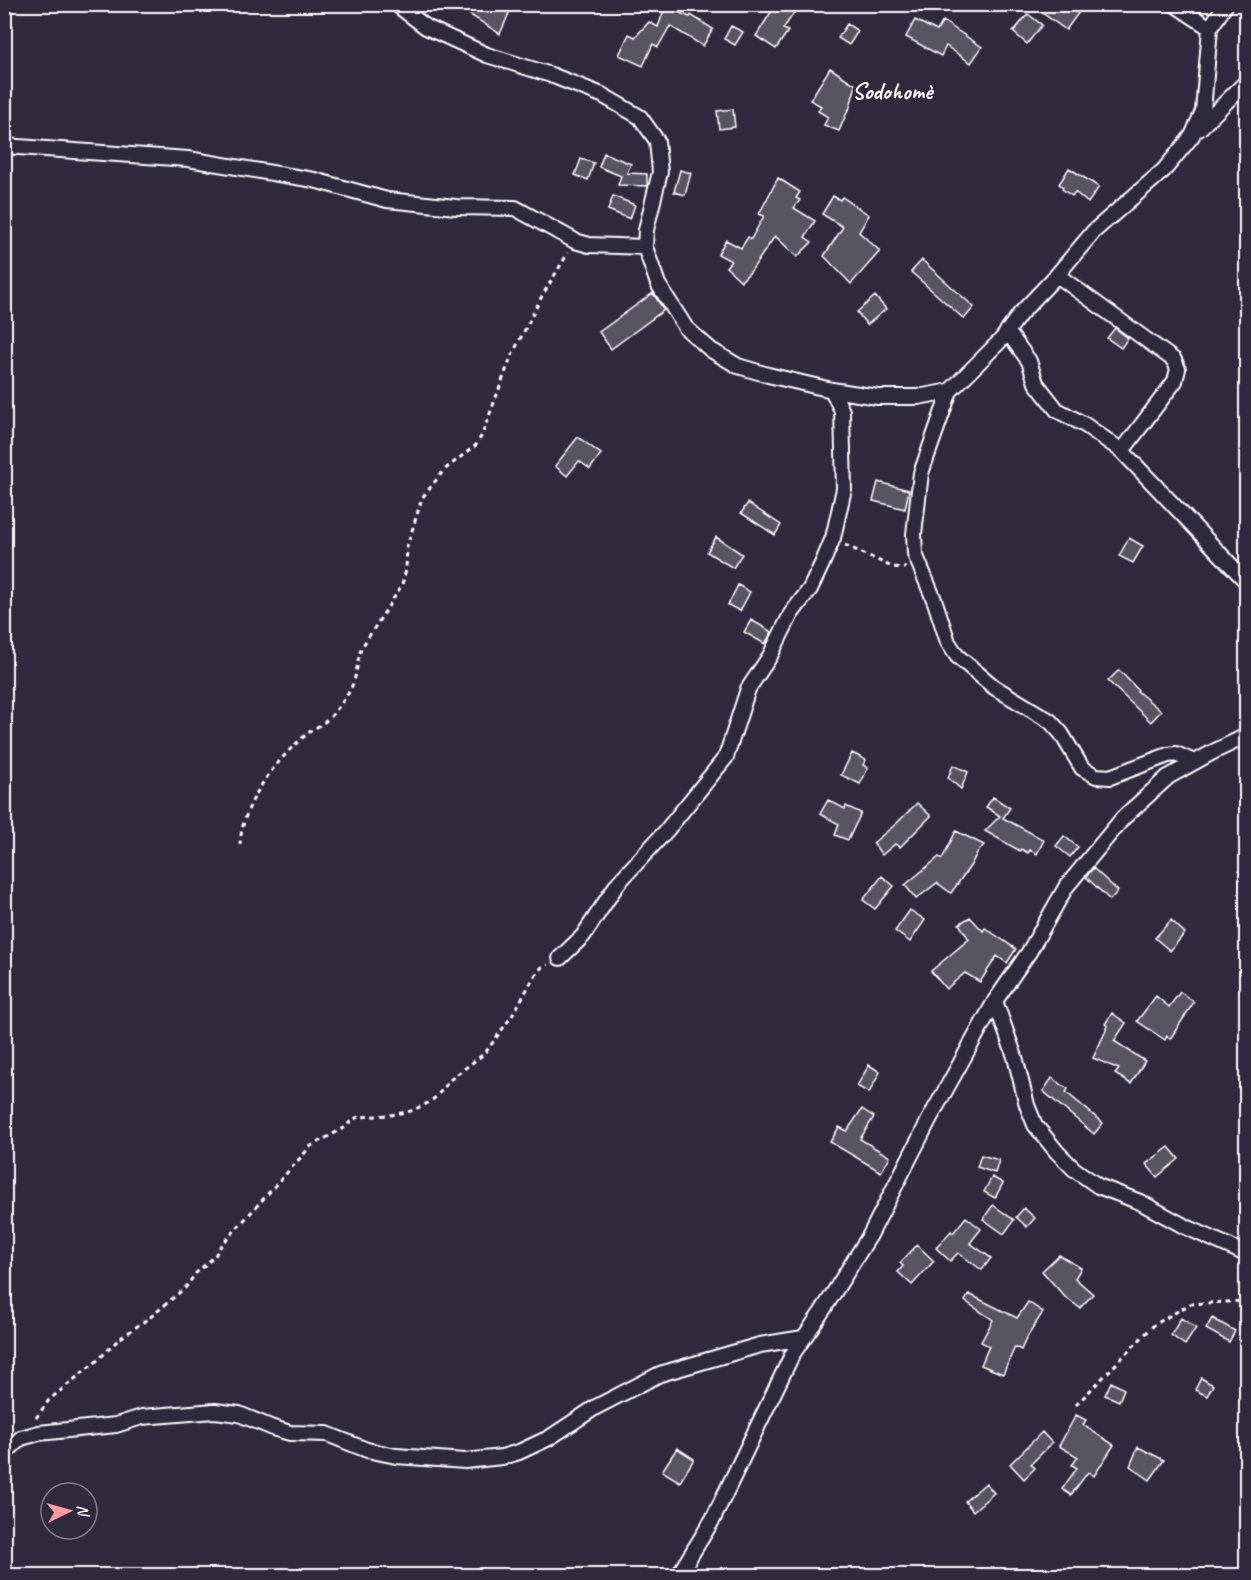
<svg xmlns="http://www.w3.org/2000/svg" width="1251" height="1580" font-family="Caveat,sans-serif">
  <rect width="100%" height="100%" fill="#2f2a3d"/>
  <filter id="ink" filterUnits="userSpaceOnUse"><feTurbulence type="fractalNoise" baseFrequency=".0167" numOctaves="2"/><feDisplacementMap in="SourceGraphic" scale="12" xChannelSelector="R" yChannelSelector="G"/><feConvolveMatrix kernelMatrix="1 2 1 2 8 2 1 2 1" color-interpolation-filters="sRGB"/></filter>
  <g filter="url(#ink)">
    <!-- building -->
    <path fill="#595564" stroke="#fff" stroke-width="1.5" d="M453,4h60l-13,30z
      M776,4h12l8,6 -13,19 5,2 -12,18 -20,-13z
      M1048,4h20l11,8 -13,18 -25,-18z
      M665,7l25,10 1,-2 22,14 -10,17 -33,-20 -12,21 -5,-3 -10,22 -24,-11 10,-21 6,3 14,-15 9,5z
      M1028,14l14,11 -15,19 -14,-12z
      M915,20l22,11 6,-10 39,26 -11,16 -25,-17 -5,10 -35,-19z
      M847,24l11,7 -9,14 -11,-7z
      M731,26l12,6 -8,13 -11,-6z
      M830,68l26,17 -7,25h-1l-9,21 -15,-6 4,-8 -10,-6 3,-5 -11,-6z
      M733,109l2,18 -16,2 -2,-18z
      M604,153l27,11 -4,9 20,1v12l-29,-1 3,-9 -22,-9z
      M581,159l13,4 -6,17 -13,-5z
      M1069,168l30,19 -11,16 -13,-11 -3,4 -10,-7 1,-2 -4,-3z
      M680,170l11,3 -6,22 -11,-3z
      M778,178l22,14 -4,6 4,2 -6,8 21,13 -10,16 7,5 -15,15 -22,-21 -24,35 -10,10 -15,-14 5,-6 -13,-7 8,-14 15,8 7,-11 3,2 13,-23 -5,-2z
      M613,196l22,9 -5,14 -22,-9z
      M833,196l7,4 2,-3 27,18 -10,17 21,19 -29,33 -27,-28 19,-29 -21,-13z
      M922,260l52,47 -10,12 -53,-47z
      M653,293l11,17 -53,39 -12,-17z
      M875,296l11,13 -19,16 -10,-13z
      M1115,328l13,10 -7,10 -14,-10z
      M578,437l23,17 -11,15 -11,-8 -12,15 -12,-10z
      M878,482l31,8 -4,19 -32,-8z
      M748,503l33,22 -6,10 -34,-22z
      M716,537l26,17 -9,14 -26,-16z
      M1129,538l14,8 -10,17 -14,-7z
      M738,585l12,7 -10,19 -12,-6z
      M751,620l21,12 -7,12 -21,-12z
      M1119,670l19,20 -1,1 24,20 -10,11 -43,-41z
      M852,753l14,7 -3,5 5,3 -8,16 -19,-9z
      M953,765l15,7 -7,17 -13,-11z
      M993,797l17,11 -7,10 41,22 -7,14 -7,-4 -2,3 -7,-4 -1,2 -35,-20 15,-15 -14,-9z
      M828,800l17,9 1,-3 15,7 -13,27 -13,-5 4,-11 -19,-10z
      M917,803l14,13 -31,31 -5,-3 -13,11 -9,-12 24,-20z
      M956,831l28,14 -7,8 -6,12 -20,28 -14,-10 -21,16 -11,-14 34,-28 3,2z
      M1064,836l14,11 -8,10 -14,-11z
      M1093,868l25,23 -8,9 -24,-23z
      M882,876l12,10 -19,23 -12,-9z
      M910,910l15,10 -15,22 -15,-11z
      M970,917l13,14 2,-3 31,21 -9,14 -10,-7 -17,26 -15,-9 -19,16 -15,-18 38,-32 -10,-15z
      M1171,920l14,13 -15,18 -15,-13z
      M1180,992l14,10 -24,37 -3,-3 -2,4 -28,-19 19,-25 13,11z
      M1112,1013l14,10 -12,18 31,20 -14,23 -16,-10 4,-5 -26,-11 15,-32 -3,-2z
      M869,1065l11,7 -11,21 -12,-7z
      M1052,1078l16,11 -2,3 37,31 -9,11 -51,-43z
      M862,1109l12,8 -14,22 30,18 -9,15 -51,-30 9,-15 8,4z
      M1169,1147l10,12 -22,18 -11,-13z
      M981,1155l18,5 -4,13 -18,-6z
      M992,1177l11,6 -8,15 -11,-6z
      M993,1205l21,15 -10,14 -21,-15z
      M1024,1208l11,10 -8,9 -11,-10z
      M966,1217l15,12 -11,14 21,15 -9,12 -24,-17 -8,8 -14,-13 15,-17 2,2z
      M917,1245l17,16 -22,24 -14,-13 5,-6 -3,-3z
      M1059,1255l22,13 -6,10 18,16 -13,14 -15,-11 -23,-26z
      M969,1294l48,24 11,-16 15,10 -17,27 -5,11 -6,-3 -12,27 -22,-9 8,-19 -8,-4 12,-22 -28,-19z
      M1181,1318l15,10 -11,17 -14,-10z
      M1212,1318l23,13 -6,11 -23,-13z
      M1201,1378l12,7 -6,11 -12,-6z
      M1111,1382l13,7 -5,12 -14,-6z
      M1076,1415l10,5 -3,5 31,20 -20,31 -6,-4 -17,23 -9,-6 15,-21 -5,-3 6,-8 -19,-11z
      M1042,1432l10,11 -21,21 4,4 -11,11 -14,-15z
      M1138,1447l26,13 -14,20 -20,-14z
      M677,1448l17,11 -14,23 -18,-11z
      M986,1483l8,10 -21,18 -8,-10z"/>
    <g fill="none" stroke-linecap="round" stroke-linejoin="round">
      <defs>
        <path id="minor" d="M396,4l30,23 61,28 64,20 51,20 38,22 17,24 3,31 -14,58 -1,17 13,37 28,44 25,22 27,16 30,9 64,15 10,21 2,78 -11,49 -11,26 -12,25 -19,25 -21,42 -22,33 -22,68 -60,74 -48,52 -35,53 -23,22
          M1174,4l36,24
          M1199,129l47,-47
          M4,146l184,13 126,21 73,20 69,7 59,1 60,33 14,4 56,2
          M1007,331l22,30 7,22 21,27 28,15 37,26 53,-70 3,-12 -4,-9 -117,-85
          M832,390l46,7h40l32,-6
          M1122,451l124,130
          M1194,762l-18,-8 -8,1 -58,22 -14,-1 -14,-8 -21,-35 -11,-12 -56,-34 -37,-31 -9,-14 -13,-40 -20,-48 -1,-20 7,-61 29,-82 52,-52 18,-25 37,-39 37,-44 70,-61 28,-34 11,-25 7,-83 16,-24
          M995,1001l20,56 12,48 8,20 22,27 17,17 24,17 42,16 44,24 62,28
          M4,1454l17,-16 18,-5 77,-8 26,-8 73,-6 24,3 34,14 17,5 37,1 40,16 29,6 69,5 37,-4 17,-5 30,-14 47,-31 64,-33 100,-29 43,-7
          M678,1576l35,-57 79,-164 31,-45 47,-75 60,-117 65,-117 34,-49 37,-65 57,-69 45,-41 45,-25 33,-16"/>
      </defs>
      <!-- minor casing -->
      <use href="#minor" stroke="#fff" stroke-width="18"/>
      <!-- path -->
      <path stroke="#fff" stroke-width="3" stroke-dasharray="4.5 4.5" stroke-linecap="butt" d="M845,545l47,22 14,1
        M240,845c2,-43 36,-85 68,-112 8,-6 19,-11 25,-19 7,-9 17,-21 20,-31 5,-12 4,-25 9,-36l40,-62 4,-16 1,-22 15,-49 22,-28 32,-25 6,-10 29,-78 31,-61 26,-43
        M1076,1405l78,-80 36,-21 56,-3
        M36,1418l13,-18 50,-41 19,-19 35,-25 33,-28 10,-14 19,-17 4,-8 92,-102 33,-18 9,-9 6,-2 32,-2 20,-4 17,-8 8,-6 15,-18 34,-26 27,-37 22,-39 8,-10 6,-2"/>
      <!-- minor -->
      <use href="#minor" stroke="#2f2a3d" stroke-width="14"/>
    </g>
  </g>
  <g text-anchor="middle" dominant-baseline="central" stroke-width="6" stroke-linejoin="round" paint-order="stroke">
    <!-- quarter labels -->
    <g font-size="24" font-weight="bold" fill="#fff" stroke="#2f2a3d">
      <text x="892" y="91">Sodohomè</text>
    </g>
  </g>
  <!-- margin -->
  <rect width="1251" height="1580" fill="none" stroke="#2f2a3d" stroke-width="24"/>
  <rect x="12" y="12" width="1227" height="1556" fill="none" stroke="#fff" stroke-width="2" filter="url(#ink)"/>
  <!-- north arrow -->
  <g transform="translate(69 1511) rotate(85)"><circle r="28" fill="#2f2a3d" stroke="#827f8b" stroke-width="1.5"/>
  <path d="M0-4.5L10 22L0 15L-10 22Z" fill="#ff9aa2"/>
  <text y="-9" font-size="16" font-weight="bold" text-anchor="middle" fill="#ffffff">N</text>
  </g>
</svg>
